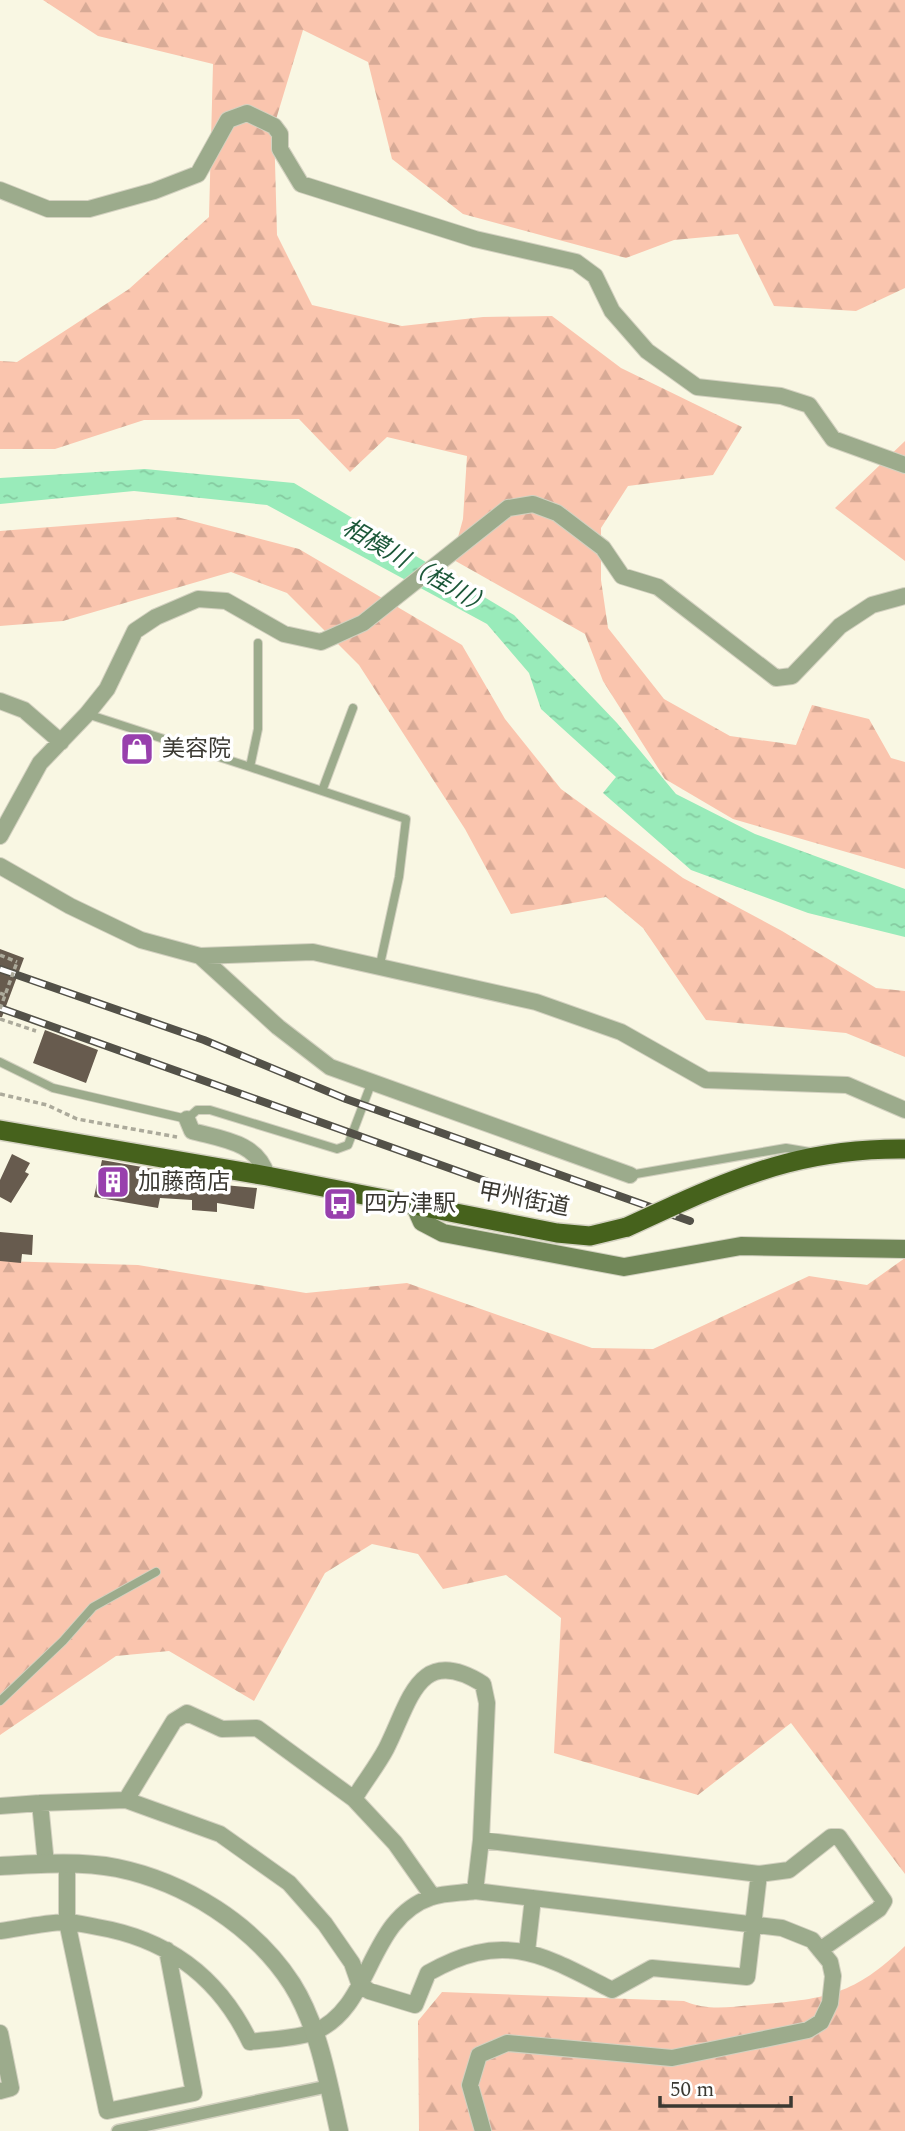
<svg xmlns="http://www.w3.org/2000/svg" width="905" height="2131" font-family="Spectral,'Noto Sans JP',serif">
  <defs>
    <pattern id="forest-firs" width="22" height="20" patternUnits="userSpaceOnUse" patternTransform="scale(1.75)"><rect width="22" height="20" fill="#fac5ae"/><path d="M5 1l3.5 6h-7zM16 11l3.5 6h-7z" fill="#d7aa96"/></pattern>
    <pattern id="water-ripples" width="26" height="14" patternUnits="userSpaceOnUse" patternTransform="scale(1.75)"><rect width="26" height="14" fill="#99ebba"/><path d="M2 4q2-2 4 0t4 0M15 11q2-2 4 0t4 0" fill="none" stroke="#85caa0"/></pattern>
  </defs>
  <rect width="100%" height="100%" fill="#f9f7e3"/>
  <!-- forest -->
  <path fill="url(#forest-firs)" d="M43,0h862v288l-49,23 -82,-5 -36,-72 -64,6 -48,18 -163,-44 -71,-55 -24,-97 -65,-32 -29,96 3,109 35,70 90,21 81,-9 69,-1 69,52 121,59 -29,48 -85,11 -27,42v52l7,48 56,71 66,37 66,9 16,-40 57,14 22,39 14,4v107l-172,-50 -68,-40 -62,-98 -18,-47 -133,-75 11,-40 4,-63 -80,-19 -37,35 -51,-53 -155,1 -89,29h-55v-88l17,1 112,-73 80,-72 4,-153 -115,-28z
    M905,441v120l-70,-53z
    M177,517l122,32 163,96 43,74 56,70 122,89 99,53 94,57 29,3v66l-59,-24 -140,-13 -63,-92 -37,-31 -95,17 -46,-85 -106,-164 -72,-72 -56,-21 -168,49 -63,5v-95z
    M905,1258v616l-114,-151 -93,72 -144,-42 7,-135 -55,-43 -63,14 -25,-35 -46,-10 -47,29 -71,128 -85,-50 -53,5 -116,79v-474l138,4 168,28 101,-10 185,65 61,1 156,-73 58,9z
    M905,1946v185h-486l-1,-110 24,-29 242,9c25,10 43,6 69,4 71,-6 99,-8 152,-59z"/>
  <!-- water -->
  <path fill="url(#water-ripples)" d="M145,469l149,14 220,132 103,108 59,71 79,40 150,55v48l-97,-24 -117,-43 -88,-77 13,-16 -75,-68 -12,-36 -42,-49 -220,-119 -133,-14 -134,13v-26z"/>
  <!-- building -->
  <path fill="#675b4e" d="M0,949l24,9 -22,59h-2z
    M45,1030l53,20 -12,33 -53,-20z
    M12,1154l18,9 -5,9 4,2 -18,29 -11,-6v-17z
    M102,1160l63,11 -1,6 28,2v3l65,6 -3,21 -37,-6v9l-25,-2v-10l-32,-2 -2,10 -64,-11z
    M0,1232l33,3 -1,20 -10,-1 -1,9 -21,-2z"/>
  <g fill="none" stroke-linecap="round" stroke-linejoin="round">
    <defs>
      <path id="service" d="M258,643v86l-8,38 156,52 -7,58 -20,92
        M87,714l163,53
        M322,791l31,-83
        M0,1062l53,26 134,31 10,-9h13l127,39 11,-4 23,-61
        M630,1175l156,-27 24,4
        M0,1701l63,-60 30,-34 63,-35"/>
      <path id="pedestrian" d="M118,2131l211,-45"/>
      <path id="minor" d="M0,190l48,19h41l65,-18 44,-17 30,-54 19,-7 27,13 6,8v15l21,35 174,55 101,23 19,14 17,35 35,40 50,36 84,9 28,9 24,34 72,26
        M0,701l24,9 37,32
        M0,836l40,-73 47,-49 20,-25 28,-58 21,-14 42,-18 28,2 58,33 37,8 42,-19 145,-115 25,-4 24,9 46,35 19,28 36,11 118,91 16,-2 48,-50 32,-21 33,-9
        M0,866l70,40 71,34 59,16 113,-4 223,50 85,30 85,48 141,5 58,25
        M200,956l78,71 52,40 300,108
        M187,1119l5,12c29,8 66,11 75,45
        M354,1799c10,-17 23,-33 32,-50 24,-47 32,-106 97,-65l4,19 -6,137 -6,51
        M126,1800l48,-79 13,-8 35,16 35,-1 97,71 41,44 38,54
        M0,1806l40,-3
        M481,1840l278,34 30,-4 42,-33h8l45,64 -5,8 -59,41
        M46,1864l-6,-61 86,-3 94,34 69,49 36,41 27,39 7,20 10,8 46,14 13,-32c76,-43 114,-19 184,17l40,-22 95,9 12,-103
        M67,1864v58l40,189 87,-18 -27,-143
        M0,1931c21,-3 43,-8 65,-9 10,0 21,3 32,5 71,12 122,50 153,115 19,-3 46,-3 64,-10 60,-25 52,-113 118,-135 13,-4 30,-4 43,-6l307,37 30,12 18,22 3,14 -3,27 -9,19 -13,8 -136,28 -165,-15 -28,12 -9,30 13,46
        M527,1951l6,-53
        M0,2033l11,55 -11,3"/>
      <path id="tertiary" d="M0,1866c39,-2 79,-5 117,2 68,14 137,57 175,116 27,43 36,98 47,147"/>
      <path id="secondary" d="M414,1204l8,18 21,11 181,34 117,-21 164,3"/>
      <path id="trunk" d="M0,1130l267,46 290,57 33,3 37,-9
        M675,1205c79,-36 143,-57 230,-56"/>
    </defs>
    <!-- service casing -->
    <use href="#service" stroke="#d3d1c0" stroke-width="10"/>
    <!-- pedestrian casing -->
    <use href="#pedestrian" stroke="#d3d1c0" stroke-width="15"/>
    <!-- minor casing -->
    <use href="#minor" stroke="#d3d1c0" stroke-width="18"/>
    <!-- tertiary casing -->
    <use href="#tertiary" stroke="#d3d1c0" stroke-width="20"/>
    <!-- secondary casing -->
    <use href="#secondary" stroke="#d3d1c0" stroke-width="20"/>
    <!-- trunk casing -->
    <use href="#trunk" stroke="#d3d1c0" stroke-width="22"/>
    <!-- path -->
    <path stroke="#acaa9b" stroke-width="3.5" stroke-dasharray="5 3.5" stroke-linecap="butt" d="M0,955l17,7
      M0,993l5,2
      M0,1019l36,12
      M0,1094l47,11 30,14 100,18"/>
    <!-- service -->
    <use href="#service" stroke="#9cab8c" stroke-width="8"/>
    <!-- pedestrian -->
    <use href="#pedestrian" stroke="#9cab8c" stroke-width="12"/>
    <!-- minor -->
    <use href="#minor" stroke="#9cab8c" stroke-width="16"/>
    <!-- tertiary -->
    <use href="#tertiary" stroke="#9cab8c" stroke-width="18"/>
    <!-- secondary -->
    <use href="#secondary" stroke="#718758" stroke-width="18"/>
    <!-- trunk -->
    <use href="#trunk" stroke="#46621c" stroke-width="19"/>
    <defs>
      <path id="rail" d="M0,969l204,71 142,59 344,122
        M0,1008l533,190"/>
    </defs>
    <!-- rail casing -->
    <use href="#rail" stroke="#535148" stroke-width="8"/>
    <!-- rail -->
    <use href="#rail" stroke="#fff" stroke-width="5" stroke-dasharray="16" stroke-linecap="butt"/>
    <defs>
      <path id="trunk-bridge" d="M627,1227l48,-22"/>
    </defs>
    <!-- trunk-bridge casing -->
    <use href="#trunk-bridge" stroke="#d3d1c0" stroke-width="22" stroke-linecap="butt"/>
    <!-- path-bridge -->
    <path stroke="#acaa9b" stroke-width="3.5" stroke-dasharray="5 3.5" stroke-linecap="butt" d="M0,1009l17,-47"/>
    <!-- trunk-bridge -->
    <use href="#trunk-bridge" stroke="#46621c" stroke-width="19"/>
  </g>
  <!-- icons -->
  <defs>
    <symbol id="shop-square" viewBox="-11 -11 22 22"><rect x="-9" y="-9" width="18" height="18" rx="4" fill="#9840ad" stroke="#fff"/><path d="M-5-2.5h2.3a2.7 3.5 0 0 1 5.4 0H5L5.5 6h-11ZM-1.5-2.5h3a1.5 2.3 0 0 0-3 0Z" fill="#fff"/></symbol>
    <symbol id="building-square" viewBox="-11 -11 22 22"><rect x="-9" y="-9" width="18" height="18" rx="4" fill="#9840ad" stroke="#fff"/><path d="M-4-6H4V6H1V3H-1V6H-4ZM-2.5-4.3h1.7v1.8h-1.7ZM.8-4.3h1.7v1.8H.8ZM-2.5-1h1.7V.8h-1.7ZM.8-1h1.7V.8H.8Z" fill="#fff"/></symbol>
    <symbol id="bus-square" viewBox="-11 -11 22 22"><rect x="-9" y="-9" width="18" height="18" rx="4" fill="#9840ad" stroke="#fff"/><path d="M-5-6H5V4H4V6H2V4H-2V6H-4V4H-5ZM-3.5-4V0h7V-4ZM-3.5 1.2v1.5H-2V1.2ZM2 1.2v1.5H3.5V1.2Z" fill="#fff"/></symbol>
  </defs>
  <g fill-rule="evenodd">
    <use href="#shop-square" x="118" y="730" width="38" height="38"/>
    <use href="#building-square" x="94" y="1163" width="38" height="38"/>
    <use href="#bus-square" x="321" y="1185" width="38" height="38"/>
  </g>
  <g text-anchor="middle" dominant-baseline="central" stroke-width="7" stroke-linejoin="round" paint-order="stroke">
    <!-- poi labels -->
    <g font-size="23" fill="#3b3932" stroke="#fff" text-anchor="start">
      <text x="162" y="749">美容院</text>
      <text x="138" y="1182">加藤商店</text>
      <text x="364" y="1204">四方津駅</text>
    </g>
    <!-- street labels -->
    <g font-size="23" fill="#3b3932" stroke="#fff">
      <text transform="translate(524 1200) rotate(11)">甲州街道</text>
    </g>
    <!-- water labels -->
    <g font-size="24" font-style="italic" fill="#1c5839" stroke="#fff">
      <text transform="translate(417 568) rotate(30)">相模川（桂川）</text>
    </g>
  </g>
  <!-- scale -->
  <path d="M660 2096v10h131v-10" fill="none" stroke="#3b3932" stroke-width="3.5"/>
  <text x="670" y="2096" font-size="21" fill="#3b3932" stroke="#ffffff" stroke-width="5" paint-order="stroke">50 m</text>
</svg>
